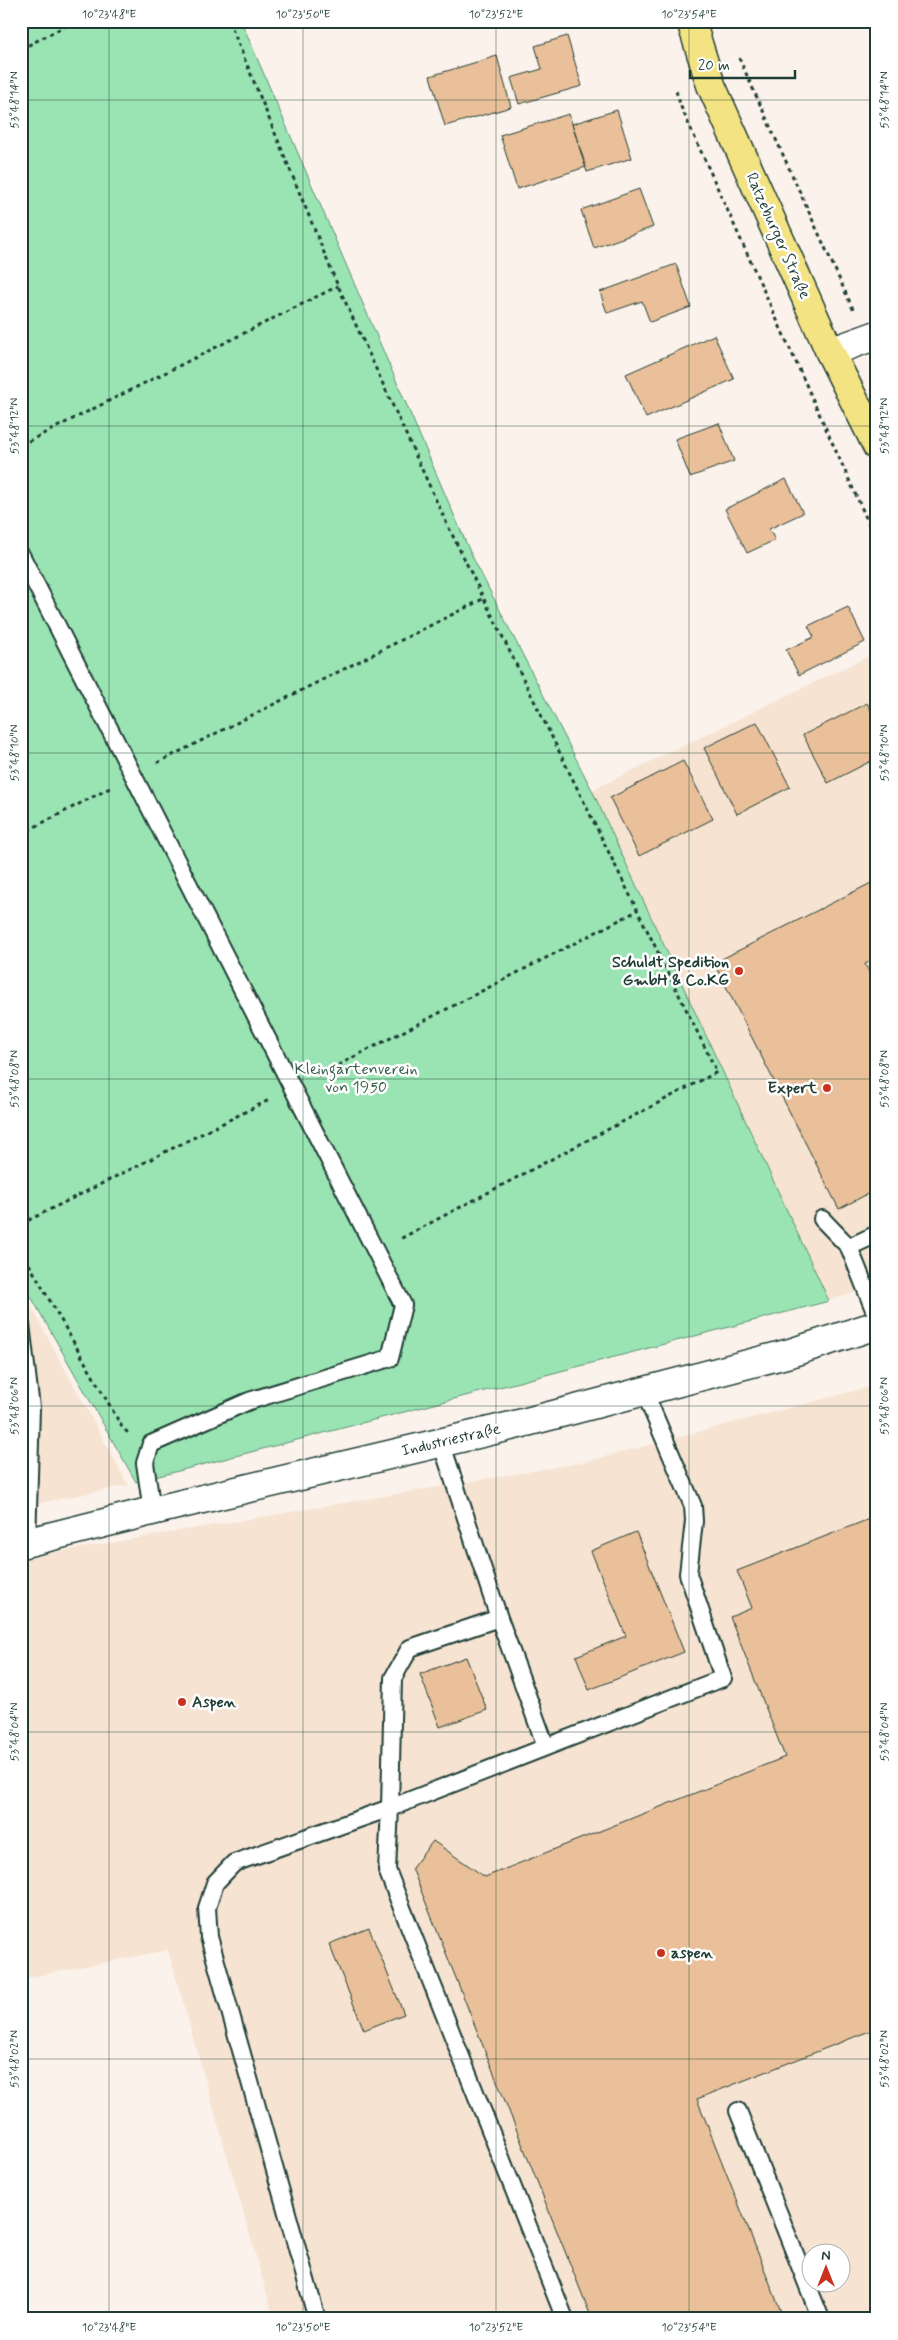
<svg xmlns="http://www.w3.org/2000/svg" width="898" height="2340" font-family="Mynerve,sans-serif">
  <rect width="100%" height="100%" fill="#fbf2eb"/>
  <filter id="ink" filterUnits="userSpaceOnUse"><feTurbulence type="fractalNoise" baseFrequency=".02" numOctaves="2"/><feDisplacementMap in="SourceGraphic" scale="10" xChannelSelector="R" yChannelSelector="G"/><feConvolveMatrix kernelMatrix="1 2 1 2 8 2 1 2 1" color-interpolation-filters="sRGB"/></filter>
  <g filter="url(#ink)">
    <!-- built -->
    <path fill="#f6e3d2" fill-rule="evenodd" d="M877,652v633l-48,16 -237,-511z
      M21,1289l12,21 95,175 -107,22z
      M877,1385v934h-603l-106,-369 -147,29v-421l564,-96zM810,2252h30v30h-30z"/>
    <!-- green -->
    <path fill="#9ae4b3" stroke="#5c9074" d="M21,21h220l229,531 122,238 237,511 -693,181 -115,-203z"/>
    <!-- building -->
    <path fill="#e9c099" stroke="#1f3d34" d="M468,21h19l-18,5z
      M567,36l15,50 -63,18 -8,-26 31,-9 -7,-23z
      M497,56l14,51 -66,19 -15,-50z
      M617,110l15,48 -45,14 -15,-48z
      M569,114l17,53 -69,22 -17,-54z
      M639,189l14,38 -59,21 -13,-38z
      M676,264l15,43 -41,15 -8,-21 -35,12 -7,-21z
      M714,335l20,44 -88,39 -20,-44z
      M719,423l15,38 -44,16 -15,-38z
      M786,479l17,34 -34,16 6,11 -28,13 -22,-44z
      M848,607l17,35 -66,33 -13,-25 28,-13 -6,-11z
      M867,703l10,19v36l-49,25 -25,-48z
      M757,722l33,65 -53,27 -33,-66z
      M683,761l30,58 -74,37 -29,-58z
      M877,880v78l-12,6 12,24v201l-38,20 -125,-246z
      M877,1516v512l-180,71 87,220h-192l-180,-451 21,-27 52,36 300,-120 -55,-140 22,-9 -15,-37z
      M636,1532l48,120 -95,38 -13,-34 50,-20 -35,-85z
      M466,1657l21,53 -47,17 -20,-53z
      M369,1928l35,86 -40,16 -35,-86z"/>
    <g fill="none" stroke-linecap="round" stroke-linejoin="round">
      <defs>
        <path id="service" d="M21,555l382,750 -13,53 -141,43 -98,43 -6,19 7,48
          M822,1219l27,28
          M877,1234l-28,13 28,70
          M21,1324l10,84 -4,135
          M441,1442l58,176
          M738,2111l83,208
          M317,2319l-108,-382 -2,-29 8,-25 19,-20 156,-55 3,-130 17,-30 89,-30 47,129
          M565,2319l-178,-449 3,-62 333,-130 -35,-104 6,-53 -1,-15 -49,-115"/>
        <path id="minor" d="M830,352l47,-17"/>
        <path id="secondary" d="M21,1544l131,-33 363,-86 275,-72 87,-28"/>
        <path id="primary" d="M691,21l20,64 119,267 47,94"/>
      </defs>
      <!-- service casing -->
      <use href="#service" stroke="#1f3d34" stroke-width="20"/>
      <!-- minor casing -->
      <use href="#minor" stroke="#1f3d34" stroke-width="31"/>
      <!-- secondary casing -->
      <use href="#secondary" stroke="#1f3d34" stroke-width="31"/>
      <!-- primary casing -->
      <use href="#primary" stroke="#1f3d34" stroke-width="31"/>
      <!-- path -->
      <path stroke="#1f3d34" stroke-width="3" stroke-dasharray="4 4" stroke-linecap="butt" d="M229,21l105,256 112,245 271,550 -319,168
        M21,49l54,-28
        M739,58l114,251
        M676,91l5,16 196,435
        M21,445l317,-159
        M157,763l326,-164
        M21,834l89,-46
        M317,1076l320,-165
        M21,1224l248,-124
        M21,1250l101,177 6,6"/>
      <!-- service -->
      <use href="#service" stroke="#fff" stroke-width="16"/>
      <!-- minor -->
      <use href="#minor" stroke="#fff" stroke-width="28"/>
      <!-- secondary -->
      <use href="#secondary" stroke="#fff" stroke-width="28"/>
      <!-- primary -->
      <use href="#primary" stroke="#f4e382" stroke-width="28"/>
    </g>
  </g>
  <!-- ticks -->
  <path fill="none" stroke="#1f3d34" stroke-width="1" stroke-opacity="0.45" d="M109,21v2298M303,21v2298M496,21v2298M689,21v2298M21,100h856M21,426h856M21,753h856M21,1079h856M21,1406h856M21,1732h856M21,2059h856"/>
  <!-- markers -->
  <g fill="#c8321e" stroke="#fff" stroke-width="2">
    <circle cx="739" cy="971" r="5"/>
    <circle cx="827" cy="1088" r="5"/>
    <circle cx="182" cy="1702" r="5"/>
    <circle cx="661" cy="1953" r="5"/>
  </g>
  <g text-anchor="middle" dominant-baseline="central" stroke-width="5" stroke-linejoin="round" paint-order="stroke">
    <!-- street labels -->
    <g font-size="16" fill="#1f3d34" stroke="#fff">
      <text transform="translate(778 236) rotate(66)">Ratzeburger Straße</text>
      <text transform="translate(451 1440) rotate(-13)">Industriestraße</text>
    </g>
    <!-- poi labels -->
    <g font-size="16" font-weight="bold" fill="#1f3d34" stroke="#fff" text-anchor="end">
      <text x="729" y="962">Schuldt Spedition<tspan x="729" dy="18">GmbH &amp; Co.KG</tspan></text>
      <text x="817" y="1088">Expert</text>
      <text x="192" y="1702" text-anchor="start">Aspen</text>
      <text x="671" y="1953" text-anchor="start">aspen</text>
    </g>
    <!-- park labels -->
    <g font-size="16" fill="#385e4d" stroke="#fff">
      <text x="356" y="1069">Kleingartenverein<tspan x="356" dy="18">von 1950</tspan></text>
    </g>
  </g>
  <!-- margin -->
  <rect width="898" height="2340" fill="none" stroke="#fff" stroke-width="55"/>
  <!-- north arrow -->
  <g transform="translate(826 2268)"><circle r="24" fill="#ffffff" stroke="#a5b1ae"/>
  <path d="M0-4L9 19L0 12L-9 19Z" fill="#c8321e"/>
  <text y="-8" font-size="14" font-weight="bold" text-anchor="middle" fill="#1f3d34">N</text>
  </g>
  <!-- scale -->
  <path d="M690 70v8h105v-8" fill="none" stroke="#1f3d34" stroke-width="2.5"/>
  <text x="698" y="70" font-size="15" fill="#1f3d34" stroke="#ffffff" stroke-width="4" paint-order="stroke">20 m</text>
  <rect x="28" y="28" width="842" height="2284" fill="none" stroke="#1f3d34" stroke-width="2"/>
  <g font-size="12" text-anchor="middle" fill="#1f3d34">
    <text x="109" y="18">10°23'48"E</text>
    <text x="303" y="18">10°23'50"E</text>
    <text x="496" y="18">10°23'52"E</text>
    <text x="689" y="18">10°23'54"E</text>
    <text transform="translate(14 100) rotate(-90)" y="4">53°48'14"N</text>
    <text transform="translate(884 100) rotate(-90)" y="4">53°48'14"N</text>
    <text transform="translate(14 426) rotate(-90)" y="4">53°48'12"N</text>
    <text transform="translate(884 426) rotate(-90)" y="4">53°48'12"N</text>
    <text transform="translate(14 753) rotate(-90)" y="4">53°48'10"N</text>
    <text transform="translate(884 753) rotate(-90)" y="4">53°48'10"N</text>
    <text transform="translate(14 1079) rotate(-90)" y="4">53°48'08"N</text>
    <text transform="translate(884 1079) rotate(-90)" y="4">53°48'08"N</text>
    <text transform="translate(14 1406) rotate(-90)" y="4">53°48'06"N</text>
    <text transform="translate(884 1406) rotate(-90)" y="4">53°48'06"N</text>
    <text transform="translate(14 1732) rotate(-90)" y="4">53°48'04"N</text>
    <text transform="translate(884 1732) rotate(-90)" y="4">53°48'04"N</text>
    <text transform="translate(14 2059) rotate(-90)" y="4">53°48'02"N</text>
    <text transform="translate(884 2059) rotate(-90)" y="4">53°48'02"N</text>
    <text x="109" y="2331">10°23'48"E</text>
    <text x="303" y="2331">10°23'50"E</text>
    <text x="496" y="2331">10°23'52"E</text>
    <text x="689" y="2331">10°23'54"E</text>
  </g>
</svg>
